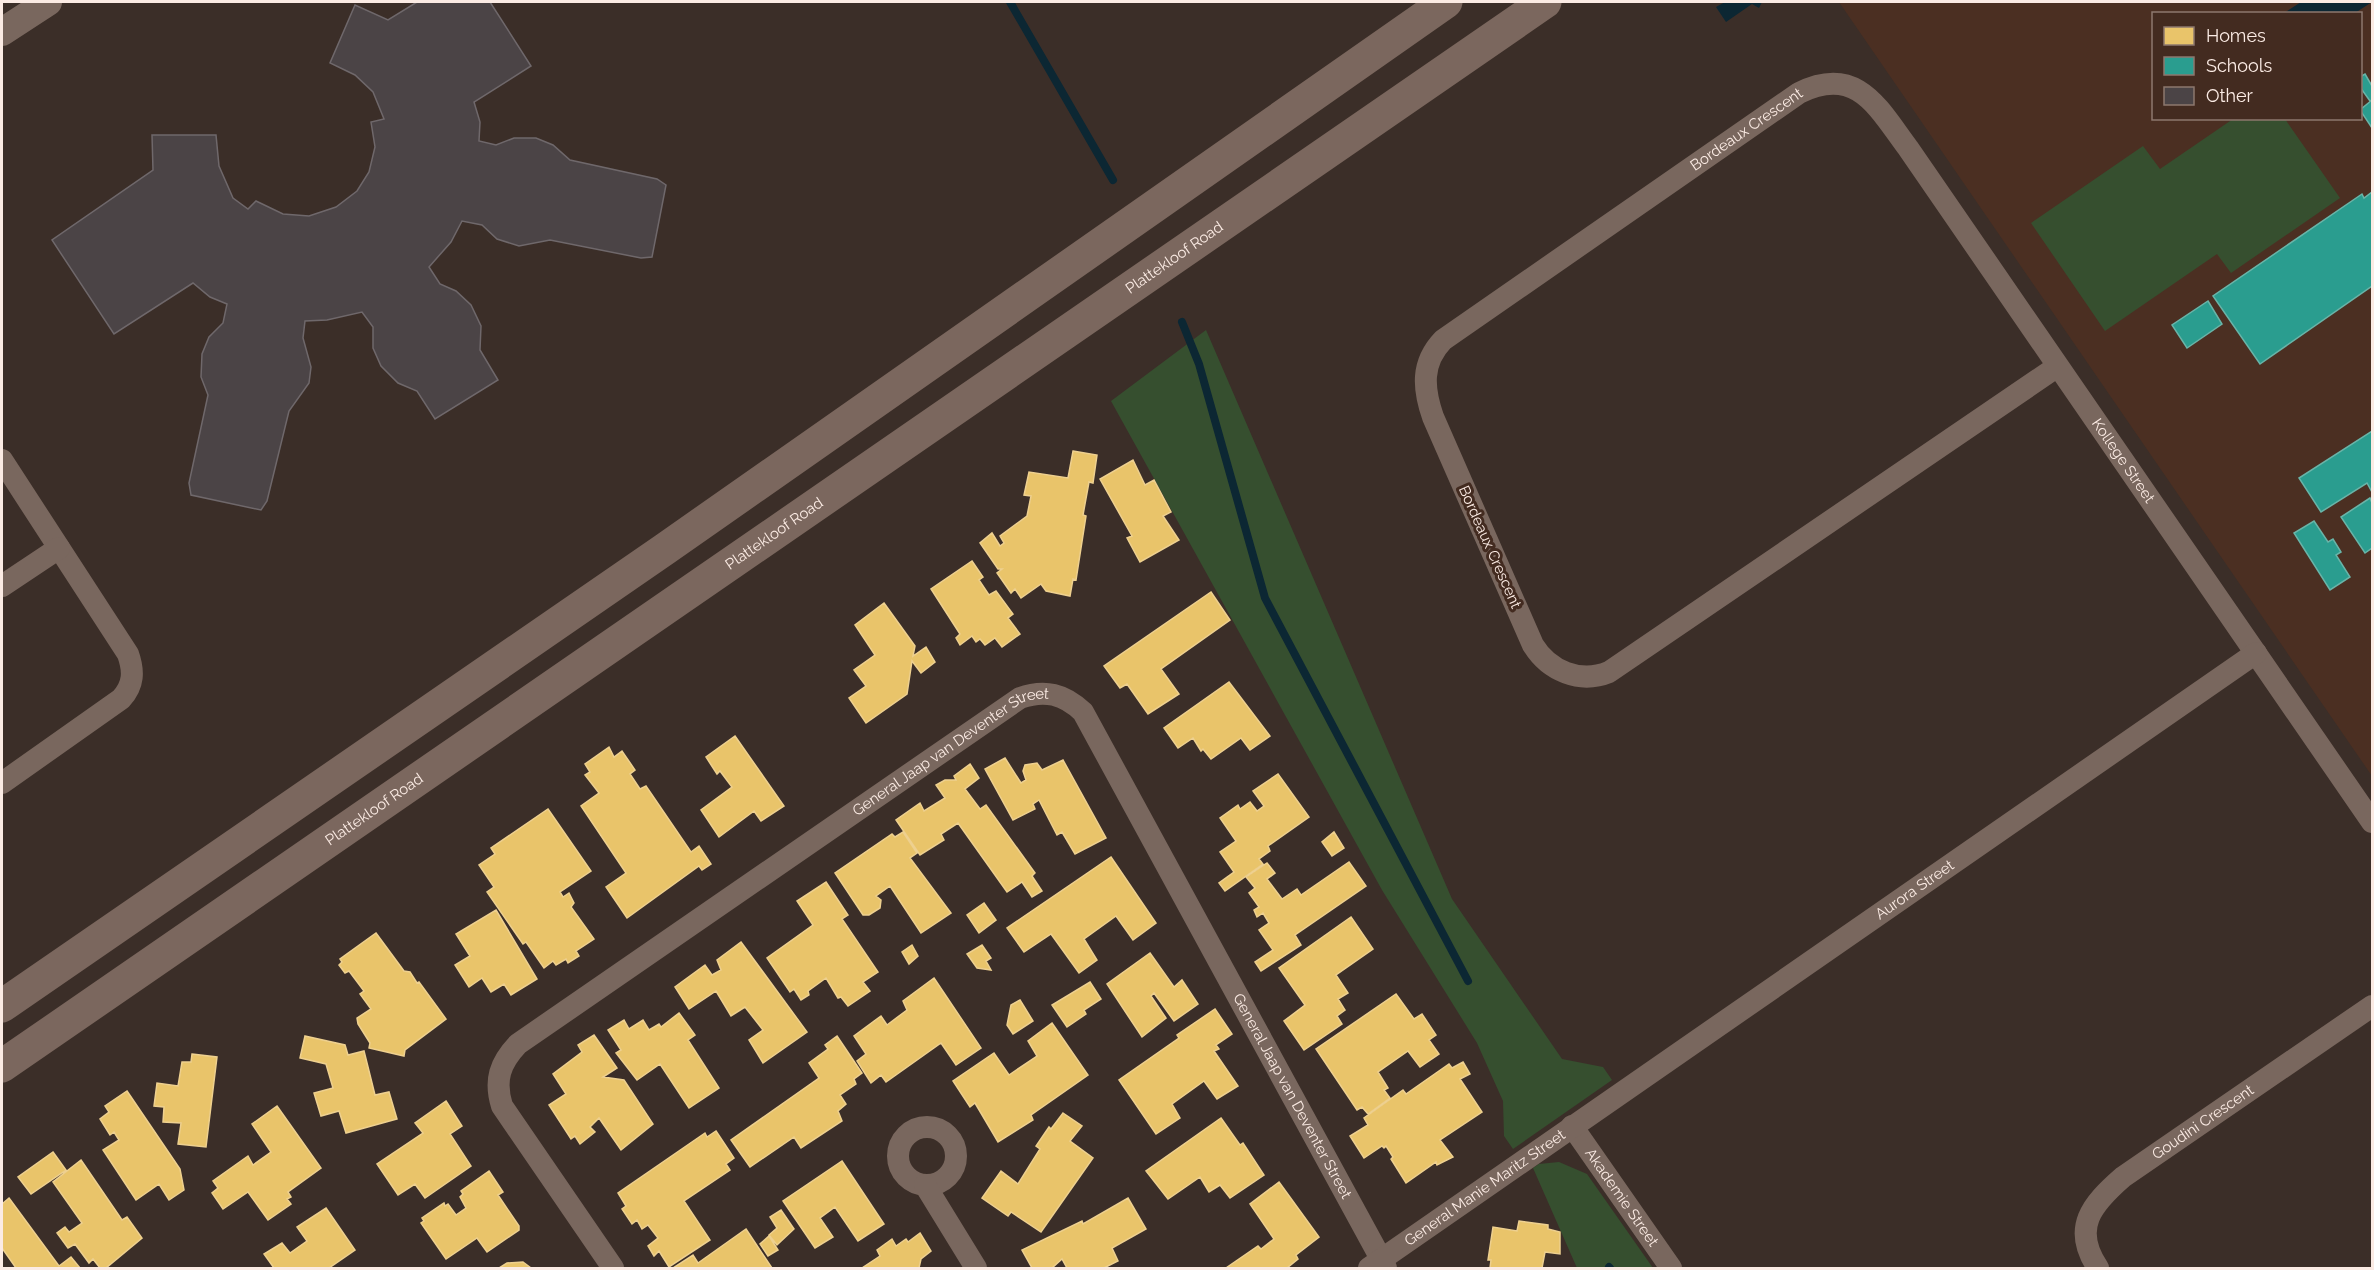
<svg xmlns="http://www.w3.org/2000/svg" width="2374" height="1270" font-family="Raleway,sans-serif">
  <rect width="100%" height="100%" fill="#3b2e28"/>
  <!-- built -->
  <path fill="#4b2f22" fill-rule="evenodd" d="M1839,2h533v774l-385,-559zM2154,14h206v104h-206z"/>
  <!-- green -->
  <path fill="#364f2f" d="M2233,119h52l55,79 -109,75 -14,-19 -112,77 -74,-108 112,-77 17,23z
    M1206,330l246,569 110,160 41,8 9,13 -99,69 -9,-13 -1,-35 -26,-58 -95,-153 -271,-489z
    M1559,1162l28,12 66,94h-76l-44,-100 6,-4z"/>
  <!-- water -->
  <path fill="#0c2733" d="M1725,2h37l-3,6 -7,-4 -26,18 -10,-15z
    M2301,2h71l-17,11h-71z"/>
  <!-- homes -->
  <path fill="#e9c46a" stroke="#eed08f" stroke-width="1.5" d="M1073,451l24,4 -4,28 -4,-1 -6,33 3,1 -10,64 -3,-1 -3,17 -24,-5 -5,-7 -20,14 -6,-9 -4,4 -14,-20 5,-4h-4l-18,-26 12,-10 8,13 4,-3 -4,-7 27,-20 4,-20 -7,-1 5,-23 39,6z
    M1133,460l12,25 9,-5 17,32 -8,4 16,24 -39,22 -13,-24 5,-2 -32,-57z
    M972,561l11,16 -4,3 10,15 7,-4 17,23 -5,4 12,16 -18,13 -7,-9 -10,7 -5,-6 -4,3 -4,-6 -12,9 -4,-7 4,-4 -29,-45z
    M1211,592l19,28 -69,49 18,25 -31,20 -21,-30 -7,4 -16,-22z
    M884,603l31,43 -2,10 13,-9 9,15 -14,11 -9,-12 -5,33 -41,29 -17,-25 17,-12 -12,-16 21,-15 -20,-30z
    M1229,682l41,54 -20,14 -9,-12 -30,21 -8,-10 -2,2 -8,-13 -15,10 -14,-20z
    M735,736l49,70 -23,15 -7,-10 -35,26 -18,-27 31,-23 -12,-16 -3,3 -11,-17z
    M609,747l5,10 8,-6 13,19 -5,4 10,15 6,-3 45,66 8,-6 12,18 -9,6 -3,-4 -72,52 -21,-31 20,-14 -45,-67 18,-13 -14,-18 5,-3 -5,-8z
    M1005,758l16,25 5,-3 -3,-9 2,-6 12,-2 5,7 21,-10 43,78 -31,16 -13,-22 -5,3 -18,-35 -6,4 2,5 -22,11 -28,-51z
    M970,764l9,14 -14,11 15,20 6,-4 49,68 -3,3 10,15 -10,6 -10,-15 -15,10 -49,-69 -17,11 3,6 -24,15 -24,-35 24,-17 4,8 21,-13 -9,-13 9,-5h11l-2,-4z
    M1278,774l31,43 -41,29 2,5 -11,8 4,5 -38,27 -6,-8 15,-11 -14,-20 16,-11 -16,-23 18,-13 2,4 10,-7 7,9 7,-5 -11,-15z
    M548,809l43,62 -31,21 3,5 6,-4 5,10 -3,4 23,32 -18,12 3,5 -11,7 -2,-4 -10,6 -3,-4 -9,7 -18,-26 -3,2 -36,-52 7,-5 -15,-22 16,-11 -4,-6z
    M903,832l14,21 -7,5 41,55 -30,20 -31,-47 -14,10 5,4 -1,8 -11,7h-6l-28,-42 57,-39 3,3z
    M1334,832l10,16 -12,8 -10,-14z
    M1111,857l45,66 -23,17 -17,-24 -32,23 13,21 -18,13 -28,-39 -27,18 -17,-24z
    M1349,862l17,24 -71,49 6,10 -40,26 -6,-9 18,-12 -14,-20 10,-7 -6,-10 -6,4 -3,-7 5,-3 -10,-14 6,-5 -9,-11 21,-14 8,10 -8,6 15,20 15,-10 4,6z
    M826,882l22,33 -6,4 36,53 -15,10 7,9 -22,15 -7,-9 -3,1 -12,-20 -18,13 1,4 -8,5 -7,-11 -4,3 -23,-34 46,-33 -16,-24z
    M984,903l12,17 -17,13 -12,-18z
    M496,910l41,69 -26,16 -7,-11 -13,8 -9,-14 -13,9 -14,-22 15,-9 -14,-22z
    M1351,917l22,32 -37,26 12,18 -10,6 7,11 -8,6 5,8 -38,26 -20,-29 21,-16 -26,-37z
    M376,933l28,38 6,1 7,11 2,-1 27,37 -41,31 -1,6 -35,-8 1,-5 -12,-19 -1,-6 14,-9 -11,-15 4,-3 -15,-20 -4,2 -6,-8 3,-3 -2,-3z
    M741,942l66,90 -44,31 -14,-23 14,-10 -18,-23 -14,9 -15,-25 -27,18 -14,-22 30,-22 7,10 9,-5 -4,-10z
    M912,945l6,11 -9,8 -7,-12z
    M982,945l9,13 -5,3 5,9 -14,-2 -10,-14z
    M1150,953l24,34 8,-7 16,24 -24,17 -20,-28 -3,3 15,22 -24,19 -35,-53z
    M934,978l47,70 -25,17 -15,-22 -55,39 -5,-7 -10,8 -14,-22 9,-7 -12,-18 27,-20 6,9 20,-15 -4,-9z
    M1090,982l11,17 -17,11 2,4 -19,13 -15,-22z
    M1396,994l18,25 8,-5 14,21 -7,5 10,14 -19,13 -12,-16 -30,21 10,16 -4,2 6,8 -22,16 -6,-7 -5,3 -41,-61z
    M1020,1000l13,21 -20,13 -6,-9 4,-20z
    M1215,1009l17,25 -16,11 3,4 -5,2 24,35 -21,13 -13,-18 -32,23 8,14 -24,16 -37,-54 60,-42 -2,-3z
    M679,1013l16,22 -7,5 31,48 -30,20 -29,-44 -23,16 -21,-27 5,-3 -13,-20 16,-10 5,9 14,-9 6,10 10,-6 2,3z
    M1052,1023l36,52 -57,40 2,5 -35,22 -23,-39 -5,4 -17,-26 41,-28 15,22 28,-19 -9,-15z
    M594,1035l23,33 -14,9 21,3 29,44 -32,26 -22,-32 -9,9 5,5 -15,12 -5,-8 -4,3 -22,-34 17,-11 -13,-20 29,-22 -4,-7z
    M305,1036l40,9 3,10 16,-4 11,44 14,-3 8,27 -51,14 -7,-22 -18,5 -7,-23 19,-5 -7,-24 -26,-6z
    M837,1036l25,37 -8,6 2,5 -16,11 6,9 -8,7 4,10 -41,27 -7,-11 -44,30 -19,-27 88,-62 -10,-15 19,-14 -3,-4z
    M192,1054l25,3 -11,90 -28,-3 3,-21 -18,-1 1,-15 -10,-1 3,-23 21,3 4,-24h9z
    M1463,1062l7,12 -10,5 22,33 -42,28 13,17 -16,8 -1,-3 -30,21 -15,-24 2,-2 -7,-11 -2,2 -2,-2 -18,12 -14,-22 18,-11 -4,-7 39,-28 3,4 43,-30 3,4z
    M127,1091l53,78 4,21 -15,10 -10,-16 -23,16 -33,-50 16,-10 -5,-8 -4,3 -10,-16 9,-7 -4,-6z
    M446,1101l16,25 -12,8 21,32 -46,32 -10,-14 -17,11 -21,-31 46,-31 -8,-10z
    M277,1106l44,62 -33,24 3,5 -4,2 4,5 -23,16 -20,-28 -25,17 -11,-16 6,-5 -5,-7 35,-25 5,9 18,-13 -19,-28z
    M1063,1113l19,13 -12,15 23,17 -52,74 -30,-20 -3,4 -26,-18 19,-27 17,13 22,-35 -4,-3 13,-19 2,2z
    M1221,1118l19,27 3,-2 21,32 -34,23 -10,-13 -11,7 -9,-15 -32,22 -22,-28z
    M716,1131l18,27 -8,6 4,6 -46,31 26,39 -41,27 -10,-16 -5,5 -6,-10 10,-8 -10,-13 -6,4 -5,-9 -5,4 -10,-15 4,-3 -8,-13 87,-60 2,4z
    M53,1152l13,18 -35,24 -13,-17z
    M81,1160l41,60 5,-3 15,21 -36,30h-6l-7,-9 -4,4 -14,-19 -7,4 -11,-15 8,-6 4,5 13,-9 -29,-41z
    M842,1161l42,63 -26,17 -23,-34 -15,11 13,19 -18,11 -32,-47z
    M489,1171l14,21 -5,3 21,31v4l-32,22 -10,-14 -31,21 -25,-36 3,-2 -2,-3 22,-15 1,3 3,-2 8,11 10,-7 -6,-11 3,-3 -2,-3z
    M1279,1182l40,55 -23,18 2,4 -11,9h-61l32,-22 3,3 13,-10 -24,-35z
    M9,1198l50,68 12,-9 9,11h-64l-14,-20v-44z
    M1128,1198l18,31 -34,19 6,13 -14,7h-37l-5,-9 -10,9h-20l-10,-18 60,-29 1,3z
    M326,1208l29,42 -26,18h-55l-10,-14 18,-11 8,10 17,-12 -10,-14z
    M781,1210l13,19 -17,16 -8,-10 8,-7 -7,-11z
    M1519,1221l29,4v4l12,3v22l-15,-2 -3,16h-52l1,-8h-3l5,-33 24,4z
    M746,1229l26,39h-99l20,-13 5,8z
    M920,1233l11,18 -10,8 -2,9h-57l18,-12 -3,-6 15,-11 4,7 10,-7 2,3z
    M769,1236l9,14 -10,6 -8,-12z
    M523,1262l8,6h-32l8,-5z"/>
  <!-- schools -->
  <path fill="#2a9d8f" stroke="#69b4a8" stroke-width="1.5" d="M2365,74l7,12v14l-2,1 -10,-14v-10z
    M2372,100v28l-12,-18z
    M2372,192v94l-112,78 -47,-68 149,-102 2,4z
    M2208,301l14,23 -35,24 -15,-23z
    M2372,431v61l-5,-9 -46,29 -22,-34z
    M2370,498l2,5v45l-7,5 -24,-36z
    M2314,521l14,21 5,-3 8,13 -5,3 14,22 -20,13 -36,-57z"/>
  <g fill="none" stroke-linecap="round" stroke-linejoin="round">
    <!-- stream -->
    <path stroke="#0c2733" stroke-width="8" d="M1010,2l103,178
      M1182,322l17,42 66,234 203,383
      M1609,1267l1,1"/>
  </g>
  <!-- building -->
  <path fill="#4b4446" stroke="#6f686b" stroke-width="1.5" d="M417,2h73l41,64 -57,36 6,20 -1,19 17,4 18,-7h22l17,7 17,15 87,19 9,6 -14,72 -11,1 -91,-18 -31,6 -22,-7 -15,-14 -20,-4 -11,21 -22,25 11,17 16,7 15,14 10,21 -1,24 18,30 -63,39 -18,-28 -19,-8 -17,-17 -8,-18v-21l-11,-15 -35,8 -22,1 -2,17 8,29 -2,16 -20,28 -22,90 -6,9 -70,-15 -2,-12 19,-88 -7,-18 1,-23 7,-17 14,-14 4,-19 -17,-7 -17,-14 -79,51 -62,-94 101,-70 -1,-35h64l3,31 14,32 15,11 8,-8 27,13 26,2 27,-9 21,-16 12,-19 6,-25 -4,-25 13,-3 -11,-27 -18,-17 -25,-12 25,-58 33,15z"/>
  <g fill="none" stroke-linecap="round" stroke-linejoin="round">
    <!-- minor -->
    <g stroke="#79675e" stroke-width="22">
      <path id="s1" d="M2058,366l-449,306c-29,12 -60,-1 -76,-27l-100,-228c-10,-29 -12,-54 10,-77l356,-247c58,-29 79,15 109,55l464,674"/>
      <path d="M2,460l126,194c6,17 6,31 -7,45l-119,84"/>
      <path d="M2,586l57,-38"/>
      <path id="s2" d="M1572,1126l99,142"/>
      <circle cx="927" cy="1156" r="29"/>
      <path d="M925,1185l51,83"/>
      <path id="s3" d="M613,1268l-111,-162c-8,-26 -2,-43 16,-62l502,-346c25,-9 44,-4 63,14l303,556"/>
      <path id="s4" d="M1369,1268l887,-615"/>
      <path id="s5" d="M2098,1268c-27,-40 -6,-64 25,-91l249,-171"/>
    </g>
    <!-- tertiary -->
    <path stroke="#79675e" stroke-width="28" d="M2,32l46,-30"/>
    <!-- primary -->
    <g stroke="#7b675e" stroke-width="33">
      <path d="M2,1006l663,-457 781,-547"/>
      <path id="s6" d="M2,1066l1543,-1064"/>
    </g>
  </g>
  <g text-anchor="middle" dominant-baseline="central" stroke-width="6" stroke-linejoin="round" paint-order="stroke">
    <!-- street labels -->
    <g font-size="15" fill="#fbebe4" stroke="#432b20">
      <text stroke="none"><textPath href="#s1" startOffset="1332">Bordeaux Crescent</textPath></text>
      <text stroke="none"><textPath href="#s6" startOffset="1424">Plattekloof Road</textPath></text>
      <text stroke="none"><textPath href="#s1" startOffset="1914">Kollege Street</textPath></text>
      <text stroke="none"><textPath href="#s6" startOffset="938">Plattekloof Road</textPath></text>
      <text transform="translate(1490 547) rotate(66)">Bordeaux Crescent</text>
      <text stroke="none"><textPath href="#s3" startOffset="788">General Jaap van Deventer Street</textPath></text>
      <text stroke="none"><textPath href="#s6" startOffset="452">Plattekloof Road</textPath></text>
      <text stroke="none"><textPath href="#s4" startOffset="664">Aurora Street</textPath></text>
      <text stroke="none"><textPath href="#s3" startOffset="1380">General Jaap van Deventer Street</textPath></text>
      <text stroke="none"><textPath href="#s5" startOffset="204">Goudini Crescent</textPath></text>
      <text stroke="none"><textPath href="#s4" startOffset="141">General Manie Maritz Street</textPath></text>
      <text stroke="none"><textPath href="#s2" startOffset="87">Akademie Street</textPath></text>
    </g>
  </g>
  <!-- border -->
  <rect width="2374" height="1270" fill="none" stroke="#fbebe4" stroke-width="6"/>
  <!-- legend -->
  <rect x="2152" y="12" width="210" height="108" fill="#432b20" stroke="#8d786e" stroke-width="1.5"/>
  <rect x="2164" y="27" width="30" height="18" fill="#e9c46a" stroke="#8d786e" stroke-width="1.5"/>
  <text x="2206" y="42" font-size="18" fill="#fbebe4">Homes</text>
  <rect x="2164" y="57" width="30" height="18" fill="#2a9d8f" stroke="#8d786e" stroke-width="1.5"/>
  <text x="2206" y="72" font-size="18" fill="#fbebe4">Schools</text>
  <rect x="2164" y="87" width="30" height="18" fill="#4b4446" stroke="#8d786e" stroke-width="1.5"/>
  <text x="2206" y="102" font-size="18" fill="#fbebe4">Other</text>
</svg>
